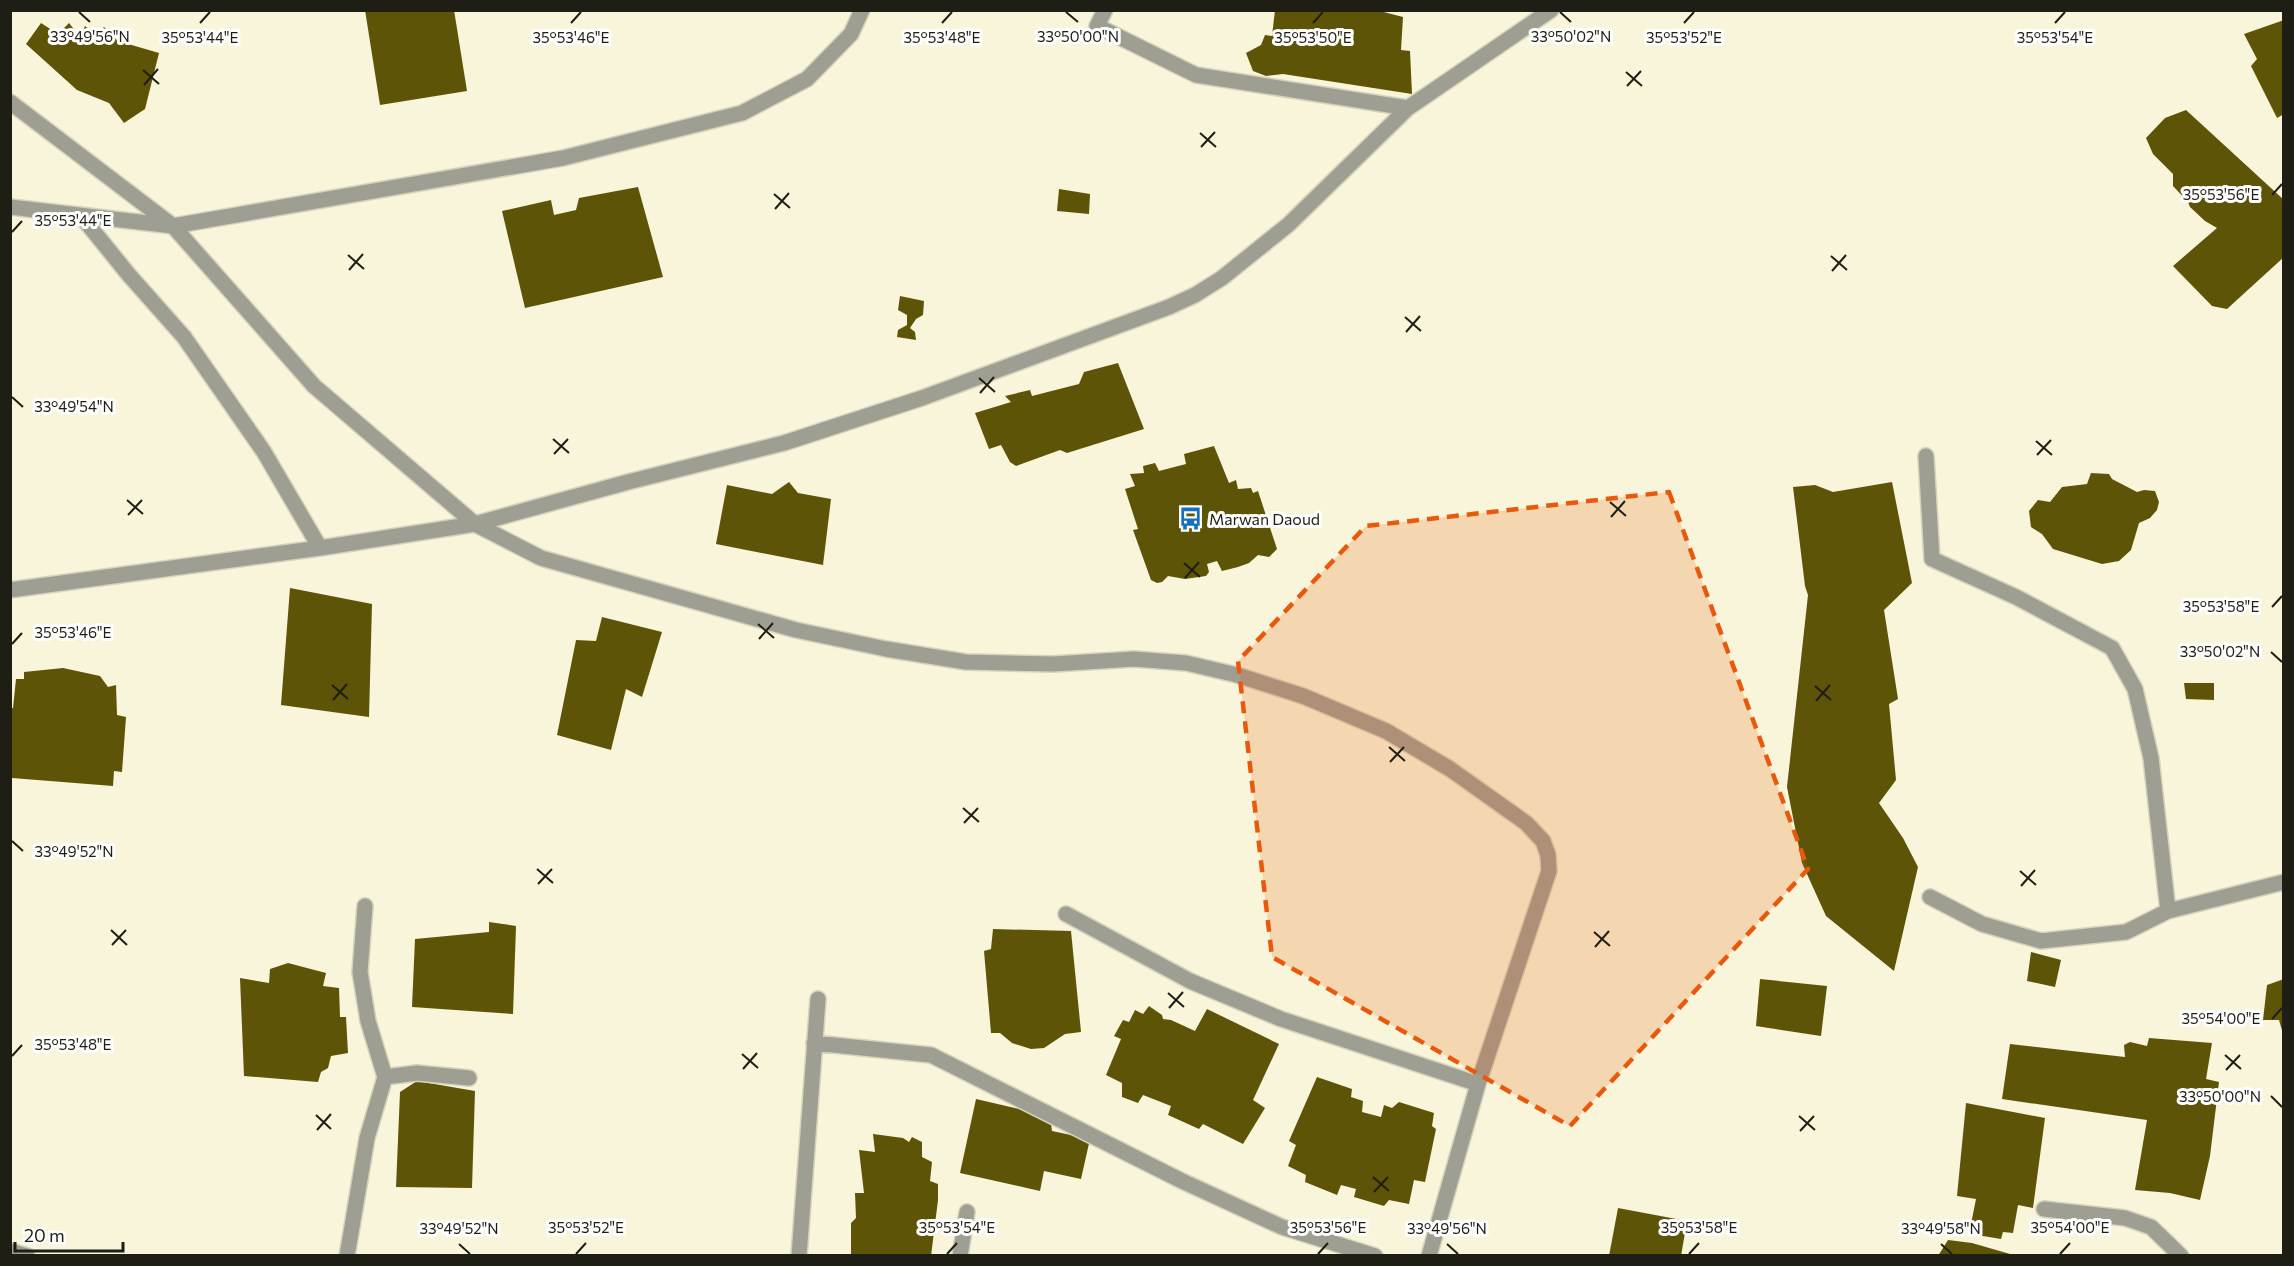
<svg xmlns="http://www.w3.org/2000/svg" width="2294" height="1266" font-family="Commissioner,sans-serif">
  <rect width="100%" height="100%" fill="#f8f5db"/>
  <!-- building -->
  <path fill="#5e5407" d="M365,10h89l13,81 -87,14z
    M1275,10h101l27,7 -2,33 9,1 2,43 -129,-20 -17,2 -13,-5 -7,-18 15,-8 4,-10 7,1z
    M2284,20v94l-7,4 -26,-52 6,-7 -13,-25z
    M41,23l17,11 11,-11 11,14 5,-11 11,9 8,-8 14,14 41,12 -14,56 -21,14 -15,-20 -32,-13 -51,-46z
    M2186,110l98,90v57l-57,52 -15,-3 -39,-40 44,-38 -12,-7 -15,-14 -2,-5 -15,-16v-12l-20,-20 -7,-16 19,-20z
    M638,187l25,90 -138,31 -23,-97 49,-11 3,15 22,-5 3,-12z
    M1059,189l31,5 -1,20 -32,-3z
    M900,296l24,5 -1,14 -7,4 -6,9 5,4 1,8 -19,-3 1,-7 9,-5v-10l-9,-5z
    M1118,363l26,66 -77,24 -7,-3 -44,16 -6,-4 -9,-17 -12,4 -14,-36 36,-11 -6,-6 25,-6 2,6 47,-12 5,-12z
    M1214,446l15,37 7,-3 2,9 13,-1 2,5 5,-2 19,58 -8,8 -11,-2 -9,8 -11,4 -16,4 -5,-10 -10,3 2,8 -3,4 -21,3 -17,-3 -6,6 -5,1 -6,-3 -18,-50 5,-1 -13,-40 10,-3 -5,-12 14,-1 -1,-7 12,-3 4,8 27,-7 -2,-10z
    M2091,473l18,1 3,5 25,13 7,-2 11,1 4,11 -2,8 -7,8 -11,5 -8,27 -12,11 -17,3 -49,-15 -11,-15 -11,-7 -2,-16 9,-11 12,2 12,-15 25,-3z
    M789,482l9,11 33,6 -8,66 -107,-21 11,-59 45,9z
    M1892,482l20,101 -28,27 14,89 -9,5 7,76 -17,23 24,35 15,29 -24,104 -68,-55 -24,-53 -15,-76 21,-192 -3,-9 -12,-99 22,-2 18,7z
    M290,588l82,16 -3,113 -88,-12z
    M602,617l60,15 -20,65 -16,-8 -15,61 -54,-15 19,-95 20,1z
    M63,668l37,8 8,11 8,-2 1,30 9,2 -4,55 -8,-1 -1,15 -101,-8 -2,-70h3l3,-29h8v-7z
    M2184,683h30v17l-28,-1z
    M489,922l27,4 -3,88 -101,-7 3,-68 74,-7z
    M993,929l78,2 10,101 -16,2 -21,14 -13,1 -19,-6 -12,-10h-9l-7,-82 7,-2z
    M2031,952l30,8 -6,27 -28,-6z
    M288,963l38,10 -3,13 16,2 1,29h6l2,36 -17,3 -3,12 -7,4 -3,10 -74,-6 -4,-98 29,5 1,-14z
    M1760,979l67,7 -6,50 -65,-10z
    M2284,979v55h-1l-4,-14h-16l4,-35z
    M1149,1006l13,9 1,4 8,1 24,11 12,-22 72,35 -26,56 12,8 -22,36 -40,-20 -4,5 -31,-14 3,-9 -28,-11 -5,8 -16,-6v-14l-16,-8 15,-36 -7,-3 9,-16 6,2 6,-12 8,4z
    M2149,1038l63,5 -6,36 13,3 -9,74 -10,44 -30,-7 -35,-3 12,-70 -145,-21 8,-55 115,13 -1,-12 6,-3 17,4z
    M1317,1077l35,12 -1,8 12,4 -1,11 19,5 3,-12 8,3 7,-6 35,11 -2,13 4,3 -11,53 -11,-2 -5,24 -20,-4 -5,6 -30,-9 2,-8 -15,-4 -4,10 -32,-13 1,-7 -18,-9 8,-21 -7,-4z
    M417,1081l58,10 -3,97 -76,-1 4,-95z
    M976,1099l74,17 2,15 38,8 -9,40 -37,-8 -4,20 -80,-18z
    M1966,1103l79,15 -12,90 -15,-3 -5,28 -10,-1 -2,7 -24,-4 1,-10 -7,-1 5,-25 -19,-3z
    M873,1134l30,4 6,4 3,-5 10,5v15l10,5 -2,19 8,3v16l-7,56h-80v-33l5,-5 -1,-25h9l-5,-43 16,2z
    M1618,1208l69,13 -6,35h-72z
    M1948,1240l24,3 45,13h-79z"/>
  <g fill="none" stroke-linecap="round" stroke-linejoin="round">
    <defs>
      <path id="minor" d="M1105,10l-8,16 99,49 212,33
        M10,102l163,124 141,160 161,138 66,34 255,72 90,19 80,13 87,2 81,-5 52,4 51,12 66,21 83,35 64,38 76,54 17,18 5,14 1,16 -71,213 -49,172
        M10,207l163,19 390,-68 179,-45 65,-34 44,-45 11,-24
        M82,217l47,58 55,62 80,115 56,96
        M1926,456l6,103 84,38 96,51 23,41 16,69 17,153
        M10,590l310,-42 155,-24 153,-42 156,-39 138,-45 247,-91 26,-12 27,-17 66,-53 120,-117 143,-98
        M1930,897l52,27 59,17 85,-9 42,-21 116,-29
        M365,906l-5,66 8,49 17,56
        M1066,914l124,67 91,38 197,65
        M814,1043l117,12 251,126 100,46 93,29
        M2044,1209l81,9 26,9 30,29
        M347,1256l20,-118 18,-61 32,-4 52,5
        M799,1256l19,-257
        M960,1256l7,-44"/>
      <path id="tertiary" d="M10,1251l17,5"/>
    </defs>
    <!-- minor casing -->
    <use href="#minor" stroke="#d5d3bb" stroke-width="18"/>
    <!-- tertiary casing -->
    <use href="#tertiary" stroke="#d5d3bb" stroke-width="18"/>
    <!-- minor -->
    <use href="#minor" stroke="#9f9e93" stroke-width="15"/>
    <!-- tertiary -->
    <use href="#tertiary" stroke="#9f9e93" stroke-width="15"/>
  </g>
  <!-- marked area -->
  <path fill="#e8590c" fill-opacity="0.2" stroke="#e8590c" stroke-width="4.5" stroke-dasharray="12 8" stroke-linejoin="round" d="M1669,492l139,377 -238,257 -298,-169 -34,-296 128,-135z"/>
  <!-- ticks -->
  <path fill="none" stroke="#1f1e14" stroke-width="2" d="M79,12l11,10M1066,12l12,10M1560,12l11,10M200,23l10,-11M571,23l10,-11M942,23l10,-11M1313,23l10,-11M1684,23l10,-11M2055,23l10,-11M143,70l16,14M1626,72l16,14M144,85l14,-16M1627,86l14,-15M1200,133l16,14M1201,147l14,-15M774,194l16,14M2272,195l10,-11M775,209l14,-16M12,232l10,-11M348,255l16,14M1831,256l16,14M349,270l14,-16M1832,271l14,-16M1405,317l16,14M1406,332l14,-16M979,378l16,14M980,393l14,-16M12,397l11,10M553,439l16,14M2036,441l16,14M554,454l14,-15M2037,455l14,-15M127,500l16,14M1610,502l16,14M128,515l14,-15M1611,517l14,-16M1184,563l16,14M1185,578l14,-16M2272,607l10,-11M758,624l16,14M759,639l14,-16M12,644l10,-11M2271,652l11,10M332,685l16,14M1815,686l16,14M333,700l14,-16M1816,701l14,-16M1389,747l16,14M1390,762l14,-15M963,808l16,14M964,823l14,-15M12,841l11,10M537,869l16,14M2020,871l16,14M538,884l14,-15M2021,886l14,-16M111,930l16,15M1594,932l16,14M112,945l14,-15M1595,947l14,-16M1168,993l16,14M1169,1008l14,-16M2272,1019l10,-11M742,1054l16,14M2225,1055l16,14M12,1056l10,-11M743,1069l14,-16M2226,1070l14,-15M2271,1096l11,11M316,1115l15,14M1799,1116l16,14M317,1130l14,-16M1800,1131l14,-15M1373,1177l16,14M1374,1192l14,-15M459,1244l11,10M1447,1244l11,10M1941,1244l11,10M576,1254l10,-11M947,1254l10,-11M1318,1254l10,-11M1689,1254l10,-11M2060,1254l10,-11"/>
  <!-- icons -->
  <defs>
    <symbol id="bus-bare" viewBox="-9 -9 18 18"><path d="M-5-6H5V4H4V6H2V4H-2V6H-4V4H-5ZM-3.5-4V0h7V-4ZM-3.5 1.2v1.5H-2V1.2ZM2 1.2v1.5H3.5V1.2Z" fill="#186fbc" stroke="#fff" stroke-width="2.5" paint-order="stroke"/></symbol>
  </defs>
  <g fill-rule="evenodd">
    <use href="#bus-bare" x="1174" y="502" width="33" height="33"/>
  </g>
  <g text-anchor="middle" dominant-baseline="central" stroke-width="6" stroke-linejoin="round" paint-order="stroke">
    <!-- poi labels -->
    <g font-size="16" fill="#1f1e14" stroke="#fff" text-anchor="start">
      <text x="1209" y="518">Marwan Daoud</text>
    </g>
  </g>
  <g font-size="15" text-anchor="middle" fill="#1f1e14" stroke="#fff" stroke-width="6" stroke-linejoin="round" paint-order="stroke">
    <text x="1571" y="42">33°50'02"N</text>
    <text x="90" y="42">33°49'56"N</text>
    <text x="1078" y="42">33°50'00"N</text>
    <text x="200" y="43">35°53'44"E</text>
    <text x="571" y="43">35°53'46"E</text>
    <text x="942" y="43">35°53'48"E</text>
    <text x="1313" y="43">35°53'50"E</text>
    <text x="1684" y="43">35°53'52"E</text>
    <text x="2055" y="43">35°53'54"E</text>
    <text x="2221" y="200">35°53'56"E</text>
    <text x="73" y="226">35°53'44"E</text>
    <text x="74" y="412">33°49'54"N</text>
    <text x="2221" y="612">35°53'58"E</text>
    <text x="73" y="638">35°53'46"E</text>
    <text x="2220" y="657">33°50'02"N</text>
    <text x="74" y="857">33°49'52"N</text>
    <text x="2221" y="1024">35°54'00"E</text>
    <text x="73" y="1050">35°53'48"E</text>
    <text x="2220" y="1102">33°50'00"N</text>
    <text x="586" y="1233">35°53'52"E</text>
    <text x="957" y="1233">35°53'54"E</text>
    <text x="1328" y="1233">35°53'56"E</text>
    <text x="1699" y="1233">35°53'58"E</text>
    <text x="2070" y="1233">35°54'00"E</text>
    <text x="459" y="1234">33°49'52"N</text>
    <text x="1447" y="1234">33°49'56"N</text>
    <text x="1941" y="1234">33°49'58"N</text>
  </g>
  <!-- border -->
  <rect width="2294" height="1266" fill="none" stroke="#1f1e14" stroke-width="24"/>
  <!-- scale -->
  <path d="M15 1242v9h108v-9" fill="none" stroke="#1f1e14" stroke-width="3"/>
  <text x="24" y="1242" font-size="18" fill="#1f1e14" stroke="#ffffff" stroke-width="4.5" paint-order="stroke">20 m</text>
</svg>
